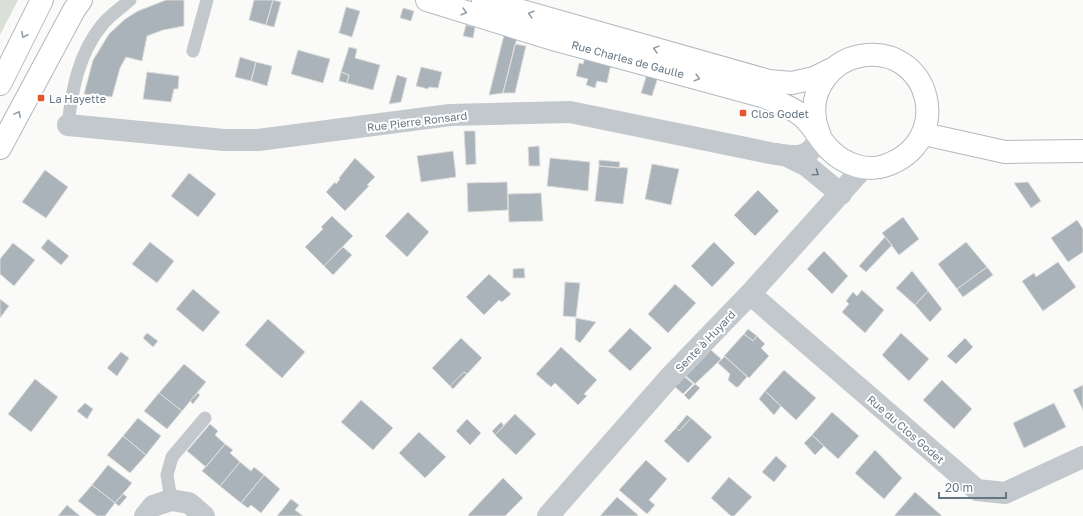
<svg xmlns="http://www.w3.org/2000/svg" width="1083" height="516" font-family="'Golos Text',sans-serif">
  <rect width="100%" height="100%" fill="#fafaf8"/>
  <!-- green -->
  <path fill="#dadfd7" d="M0,0h18l-18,35z"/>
  <!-- building -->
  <path fill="#aab3b9" stroke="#dcdcda" d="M166,0h18v26l-21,4 -16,6 -5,25 -16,-4 -6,11 -8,29 -28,-3 9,-34 16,-26 16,-15 13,-8z
    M254,0h19l-7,25 -17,-5z
    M273,0l8,2 -7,25 -8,-2z
    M346,7l14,4 -8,26 -13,-4z
    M403,8l11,3 -3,10 -11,-3z
    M466,25l9,2 -2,11 -10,-2z
    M504,35l13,3 -14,55 -14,2z
    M515,44l11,2 -11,47h-12z
    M349,47l8,2 -2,9 25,7 -7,25 -26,-7 2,-8 -8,-3z
    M298,50l32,9 -7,24 -32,-9z
    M240,57l16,5 -5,19 -16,-4z
    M585,58l26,6 -4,19 -10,-2 -2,7 -9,-3 2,-6 -12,-3 3,-13 4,1z
    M256,62l16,4 -5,20 -16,-5z
    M421,67l21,5 -4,16 -9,-1 -1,2 -12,-3z
    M147,72l32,4 -1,13h-4l-3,13 -28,-3z
    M341,72l8,3 -2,8 -8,-2z
    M647,74l11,3 -6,19 -11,-3z
    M397,75l10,3 -6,24 -12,2z
    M464,131h11l1,33 -10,1z
    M539,146l1,20h-11l-1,-19z
    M453,151l3,26 -35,5 -4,-26z
    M355,158l20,19 -8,8 2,1 -24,25 -19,-19 9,-10 1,2 4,-5 -1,-1z
    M550,158l40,4 -2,29 -41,-5z
    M599,160l21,2 -1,6 -20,-2z
    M652,164l27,5 -8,36 -26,-6z
    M599,166l29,2 -5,36 -28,-3z
    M45,170l23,17 -22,31 -24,-16z
    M189,173l27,21 -18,23 -27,-21z
    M507,182l1,28 -40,2 -1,-29z
    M1028,182l13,19 -10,7 -17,-25z
    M758,190l21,21 -24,25 -21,-21z
    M541,193l2,28 -34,1 -1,-28z
    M408,212l21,20 -22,25 -22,-21z
    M332,216l21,20 -29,30 -19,-19 18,-18 -2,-2z
    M903,217l16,22 -20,16 -17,-22z
    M1077,220l6,9v23l-15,10 -17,-24z
    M885,237l7,8 -26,27 -7,-6z
    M48,239l21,17 -8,9 -20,-17z
    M150,242l24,19 -17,22 -25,-19z
    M714,242l21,21 -23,24 -21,-21z
    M966,242l21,25 -30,22 -19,-25z
    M13,243l22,17 -21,26 -14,-12v-15z
    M343,247l9,8 -19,20 -9,-9z
    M824,251l24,25 -16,18 -25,-25z
    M1058,262l18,25 -33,24 -21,-30 12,-8 2,4z
    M987,267l6,8 -30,22 -6,-8z
    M524,268l1,10h-12v-9z
    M912,271l16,20 -13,14 -19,-17z
    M489,274l22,20 -9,8 -3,-2 -15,15 -18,-18z
    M565,282l15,1 -4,34 -13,-1z
    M675,284l21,19 -28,30 -20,-19z
    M193,289l27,23 -17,20 -27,-23z
    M862,290l22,20 -19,23 -23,-21 7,-8 -3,-3 7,-9 4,4z
    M928,291l14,18 -12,13 -15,-17z
    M0,299l9,7 -9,12z
    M576,318l20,4 -16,21 -5,-4z
    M268,319l37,33 -23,26 -37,-33z
    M630,328l22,20 -22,23 -22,-20z
    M748,329l9,7 -4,5 -9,-7z
    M147,333l11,8 -5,6 -10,-9z
    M901,333l28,26 -20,22 -27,-26z
    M744,334l9,7 4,-5 8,8 -4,4 8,8 -20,22 -25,-22z
    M461,338l21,20 -15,16 -3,-2 -14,14 -18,-18z
    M965,338l8,9 -17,17 -9,-8z
    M561,347l36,33 -13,14 3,2 -9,9 -23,-22 -4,4 -15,-13z
    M711,350l10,9 -26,25 -9,-8z
    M121,352l8,6 -12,18 -10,-8z
    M725,356l22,21 -9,10h-2l-8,-7 2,-6 -12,-11z
    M184,364l22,18 -24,29 -23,-18z
    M784,370l32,28 -20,22 -31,-29z
    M464,372l3,2 -14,15 -3,-3z
    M685,377l8,7 -10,10 -8,-7z
    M35,379l23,18 -27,35 -23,-18z
    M942,380l30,29 -18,20 -31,-29z
    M695,384l5,4 -11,12 -5,-5z
    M1083,385v25l-10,-20z
    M765,391l16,15 -7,9 -15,-16z
    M159,393l23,18 -15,18 -23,-18z
    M198,393l2,2 -7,9 -3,-3z
    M361,400l32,28 -20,22 -32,-28z
    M85,403l8,6 -6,10 -10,-8z
    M1054,403l12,24 -42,21 -11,-25z
    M832,412l27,24 -21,23 -26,-24z
    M515,414l21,20 -20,21 -21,-20z
    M687,415l4,3 -12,13 -3,-3z
    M138,418l23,18 -15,19 -23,-19z
    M691,418l21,19 -24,26 -24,-22 12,-13 3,3z
    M467,419l14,14 -11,12 -14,-14z
    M501,422l3,4 -9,9 -3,-4z
    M210,424l8,7 -3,4 10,9 -19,23 -19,-16z
    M419,432l27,25 -21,21 -26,-25z
    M812,435l12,11 -9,9 -11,-12z
    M123,436l23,19 -16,18 -23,-18z
    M225,444l8,6 -3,3 10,9 -20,24 -18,-15z
    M875,450l27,28 -18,21 -29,-26z
    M776,456l11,10 -13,16 -12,-10z
    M646,460l21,19 -18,21 6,5 -8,9 -28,-24z
    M240,462l11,9 3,-4 10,8 -23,28 -21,-17z
    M108,465l24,18 -17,20 -23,-18z
    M264,475l16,14 -19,24 -10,-8 -3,3 -7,-5z
    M729,477l23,20 -18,19h-3l-20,-18z
    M503,478l20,20 -18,18h-36l-1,-1z
    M92,485l23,18 -10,13h-8l-19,-15z
    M915,492l27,24h-48z
    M123,494l4,3 -8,9 -4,-3z
    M617,497l21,18 -1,1h-37z
    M291,499l8,6 -4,5 8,6h-26z
    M67,505l13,11h-22z"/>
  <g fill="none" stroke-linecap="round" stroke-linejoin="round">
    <defs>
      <path id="secondary" d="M427,0l129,40 209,57c12,5 27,10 37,19 12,10 18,25 29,35 13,13 36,21 53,15 73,-24 46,-123 -24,-110 -28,5 -50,33 -45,62 0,6 3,12 5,18
        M483,0l286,81 23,2 22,-5 20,-10
        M0,84l42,-84
        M924,134l81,18 78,-1
        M0,148l74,-138 7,-10"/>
    </defs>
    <!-- secondary casing -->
    <use href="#secondary" stroke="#b3babf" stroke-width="24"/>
    <!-- lane -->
    <path stroke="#c3c8cc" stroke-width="13" d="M193,51l14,-51
      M68,125c4,-36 11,-72 34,-100 8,-10 19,-17 28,-25
      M171,500l-4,-25 5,-18 33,-39"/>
    <!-- street -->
    <path stroke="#c3c8cc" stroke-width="22" d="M68,125l156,15h34l192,-25 120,-3 200,41c24,4 39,9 50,-17
      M787,156l20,10 34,28
      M750,294l227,196 28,3 78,-36
      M145,516l8,-10 18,-6 18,3 15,13
      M548,516l121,-138 81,-84 113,-126"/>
    <!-- secondary -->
    <use href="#secondary" stroke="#fff" stroke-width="22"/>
  </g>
  <!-- one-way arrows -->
  <defs><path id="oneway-chevron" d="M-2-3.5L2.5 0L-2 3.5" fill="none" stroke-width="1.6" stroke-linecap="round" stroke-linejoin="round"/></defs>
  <g stroke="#939fa8">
    <use href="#oneway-chevron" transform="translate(464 12) rotate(16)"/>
    <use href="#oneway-chevron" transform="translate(531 14) rotate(-163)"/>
    <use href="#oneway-chevron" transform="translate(24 35) rotate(117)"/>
    <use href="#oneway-chevron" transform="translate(656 49) rotate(-165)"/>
    <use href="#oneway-chevron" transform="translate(697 78) rotate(15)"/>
    <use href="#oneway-chevron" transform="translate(18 114) rotate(-62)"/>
  </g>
  <use stroke="#6a7a87" href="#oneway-chevron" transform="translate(816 173) rotate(35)"/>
  <!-- markers -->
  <g fill="#e4572e" stroke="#fff" stroke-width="1.5">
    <rect x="37" y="94" width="8" height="8" rx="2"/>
    <rect x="739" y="109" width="8" height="8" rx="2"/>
  </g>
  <g text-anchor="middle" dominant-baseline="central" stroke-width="4" stroke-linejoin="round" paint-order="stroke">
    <!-- street labels -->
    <g font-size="11" fill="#657683" stroke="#fff">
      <text transform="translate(628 59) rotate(15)">Rue Charles de Gaulle</text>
      <text transform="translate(417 121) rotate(-7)">Rue Pierre Ronsard</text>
      <text transform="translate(705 341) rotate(-46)">Sente à Huyard</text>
      <text transform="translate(906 429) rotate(41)">Rue du Clos Godet</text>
    </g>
    <!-- poi labels -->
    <g font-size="11" fill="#657683" stroke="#fff" text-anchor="start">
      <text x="49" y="98">La Hayette</text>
      <text x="751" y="113">Clos Godet</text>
    </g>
  </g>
  <!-- scale -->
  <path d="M939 492v6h67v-6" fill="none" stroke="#657683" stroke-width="2"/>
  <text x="945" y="492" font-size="12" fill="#657683" stroke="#ffffff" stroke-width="3" paint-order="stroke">20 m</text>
</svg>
